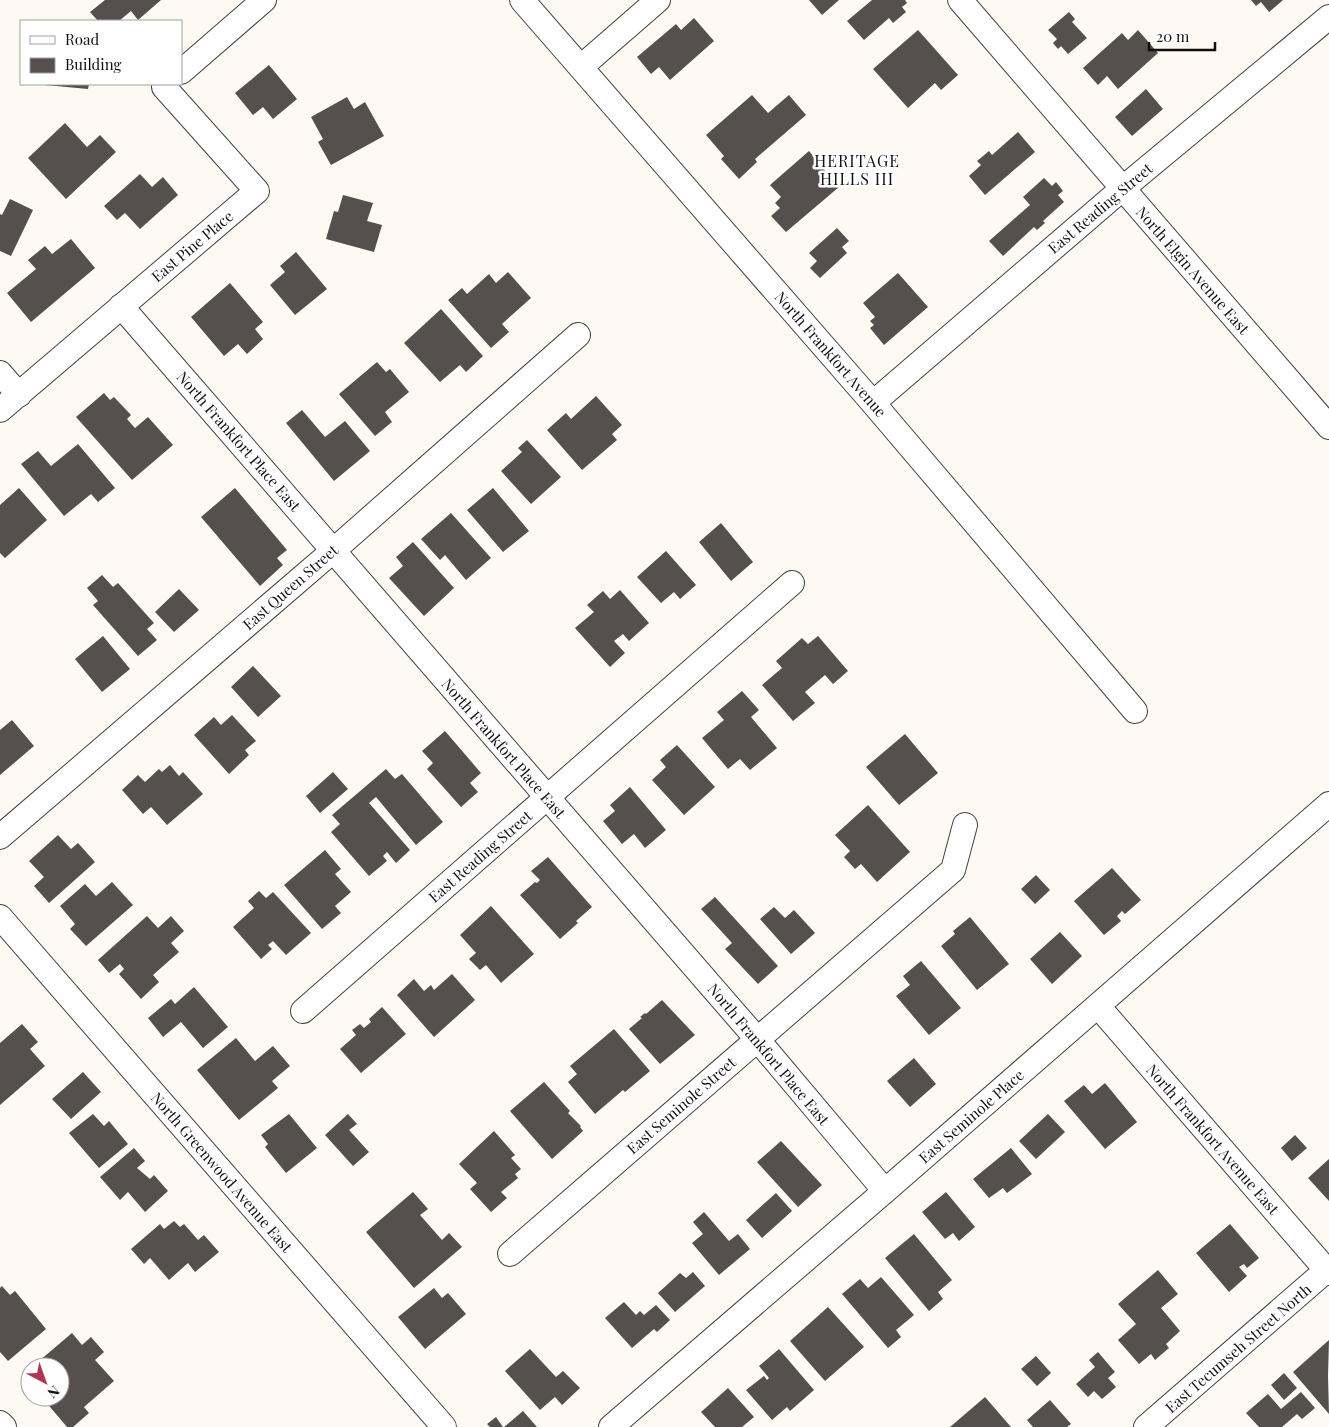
<svg xmlns="http://www.w3.org/2000/svg" width="1329" height="1427" font-family="'Playfair Display',serif">
  <rect width="100%" height="100%" fill="#fefaf3"/>
  <!-- building -->
  <path fill="#574f4d" d="M105,0h56l-23,20 -7,-9 -12,10h-21l-8,-9z
    M809,0h30l-17,15z
    M872,0h33l2,3 -5,4 4,5 -13,11 -4,-5 -25,22 -17,-19z
    M1251,0h32l-14,12 -8,-10 -5,4z
    M1069,12l6,7 -3,3 15,16 -19,16 -7,-8 -3,3 -5,-6 4,-4 -9,-9z
    M694,18l20,23 -44,39 -11,-13 -8,7 -14,-17 39,-33 5,6z
    M918,30l40,45 -17,15 -6,-7 -27,25 -35,-39z
    M1138,30l20,23 -40,36 -11,-13 -9,9 -15,-17 39,-35 6,7z
    M269,65l28,34 -24,20 -10,-12 -10,8 -18,-22z
    M45,84h44l-1,5 -43,-4z
    M1146,89l17,20 -31,27 -17,-19z
    M752,95l16,18 21,-18 17,20 -51,44 2,3 -18,17 -18,-20 3,-3 -18,-21z
    M347,97l7,12 11,-7 19,34 -53,29 -13,-23 5,-3 -12,-22z
    M65,123l22,24 13,-12 16,17 -50,47 -38,-41z
    M1018,132l17,20 -50,43 -16,-19 12,-11 -4,-4 12,-10 3,4z
    M809,151l30,36 -53,45 -15,-16 9,-8 -5,-5 6,-6 -11,-12z
    M140,174l12,13 11,-10 15,18 -38,34 -15,-16 -8,7 -13,-14z
    M1044,178l8,8 4,-4 7,9 -5,4 6,7 -21,19 2,2 -8,7 -3,-3 -31,29 -14,-15 41,-36 -7,-8z
    M343,195l30,8 -6,18 15,4 -8,27 -48,-13 8,-28 4,1z
    M10,199l23,11 -22,46 -11,-5v-37l2,1z
    M837,228l12,13 -7,6 5,6 -27,25 -10,-10 7,-7 -8,-8z
    M71,239l24,29 -64,54 -24,-29 29,-24 -8,-9 17,-14 7,8z
    M296,252l31,37 -32,26 -25,-30 15,-13 -5,-6z
    M508,272l23,26 -29,26 7,8 -18,16 -43,-48 14,-12 5,6 22,-20 7,9z
    M898,273l30,34 -44,38 -14,-17 4,-3 -4,-4 5,-4 -12,-14z
    M230,283l33,39 -8,7 8,10 -16,15 -9,-10 -14,12 -33,-39z
    M441,309l42,47 -17,16 -6,-7 -20,17 -36,-39z
    M377,362l9,10 4,-3 19,23 -24,20 7,10 -17,14 -36,-42z
    M104,393l6,7 4,-3 17,18 -4,4 8,9 13,-11 25,28 -41,35 -56,-63z
    M596,396l26,29 -10,9 5,6 -35,30 -35,-40 19,-17 5,6z
    M302,410l23,27 20,-16 25,30 -36,30 -48,-58z
    M527,440l34,37 -30,27 -30,-33 21,-19 -4,-4z
    M78,444l37,44 -17,14 -7,-8 -27,22 -43,-52 17,-13 13,15z
    M19,488l28,32 -42,38 -5,-5v-48z
    M235,488l52,62 -10,8 6,7 -23,21 -59,-69z
    M493,488l36,43 -26,21 -36,-42z
    M451,513l40,45 -25,22 -21,-25 -5,5 -19,-21z
    M721,523l32,39 -22,19 -32,-39z
    M413,542l41,46 -30,28 -35,-38 14,-12 -7,-9z
    M666,551l30,34 -16,14 -6,-7 -13,11 -24,-26z
    M102,575l11,12 5,-4 36,40 -7,6 10,11 -19,16 -45,-51 5,-4 -11,-13z
    M179,589l20,21 -25,22 -19,-20z
    M620,590l29,33 -20,18 -6,-7 -9,7 11,12 -15,14 -35,-39 19,-16 -7,-7 16,-14 7,8z
    M103,636l27,33 -28,23 -27,-33z
    M818,636l30,35 -15,13 -8,-9 -20,17 10,11 -22,18 -31,-36 20,-17 -6,-7 26,-23 6,6z
    M253,666l28,30 -23,21 -27,-30z
    M742,691l17,19 -8,7 26,31 -27,22 -10,-11 -12,10 -26,-31 22,-18 -7,-8z
    M232,715l24,26 -11,9 4,5 -20,19 -35,-39 20,-18 7,8z
    M12,720l22,26 -34,29v-45z
    M445,731l36,42 -11,10 8,9 -17,15 -34,-38 6,-6 -11,-12z
    M905,734l33,39 -39,32 -33,-38z
    M677,745l38,42 -31,28 -32,-35 14,-13 -6,-7z
    M170,765l9,11 4,-4 20,22 -36,31 -16,-18 -8,7 -21,-24 16,-15 7,7 14,-13 3,3z
    M386,769l9,10 7,-5 41,48 -27,23 -40,-48 -7,6 41,47 -14,13 -9,-11 -4,4 4,5 -18,15 -38,-44 9,-8 -8,-9z
    M333,772l15,17 -28,24 -14,-17z
    M630,787l36,43 -21,18 -11,-14 -12,10 -19,-23 12,-10 -5,-6z
    M868,805l42,47 -33,30 -16,-18 -6,5 -11,-12 6,-6 -15,-16z
    M58,835l13,14 7,-6 17,19 -46,41 -15,-17 10,-9 -15,-16z
    M325,850l16,19 -6,5 16,18 -16,14 6,7 -19,16 -38,-44z
    M548,857l44,50 -16,14 2,2 -18,16 -40,-44 15,-13 2,1 3,-3 -9,-9z
    M1112,868l29,32 -16,14 -3,-3 -5,5 4,5 -17,14 -30,-34z
    M1036,875l14,15 -15,14 -14,-15z
    M112,882l21,23 -47,41 -16,-17 5,-5 -15,-18 25,-22 11,12z
    M259,891l7,7 7,-6 38,41 -25,22 -13,-14 -5,4 4,4 -11,10 -28,-32 21,-19 -6,-7z
    M715,897l63,69 -20,18 -33,-35 7,-6 -31,-34z
    M491,906l43,48 -33,29 -15,-18 -6,5 -11,-11 7,-6 -16,-18z
    M774,907l11,11 9,-8 21,23 -24,21 -31,-35z
    M147,916l11,12 13,-12 13,15 -13,12 8,9 -26,23 6,7 -18,17 -22,-25 5,-5 -4,-5 -11,9 -11,-13z
    M970,917l39,47 -32,26 -36,-44 14,-12 -2,-3z
    M1060,932l22,24 -30,28 -22,-25z
    M921,961l40,47 -32,27 -33,-39 14,-11 -7,-9z
    M452,974l23,26 -41,37 -37,-42 17,-16 10,12 7,-6 3,5z
    M194,987l34,40 -25,21 -22,-26 -18,15 -15,-19 23,-19 4,5z
    M662,1000l33,35 -35,29 -31,-35 13,-11 -2,-1 5,-4 1,1z
    M382,1007l24,27 -45,39 -21,-24 16,-14 -4,-5 8,-6 4,4 7,-6 -2,-3z
    M22,1024l16,18 -8,7 15,17 -45,39v-62z
    M614,1029l36,42 -25,21 -2,-2 -28,24 -27,-32 9,-8 -7,-8z
    M236,1038l19,23 18,-15 17,20 -18,15 6,7 -39,32 -42,-50z
    M914,1058l22,26 -26,23 -23,-26z
    M83,1072l18,20 -30,27 -19,-20z
    M544,1082l26,29 -2,2 13,13 -1,1 3,4 -31,28 -42,-48z
    M1105,1083l32,39 -32,27 -41,-48 20,-16 8,9z
    M93,1114l11,12 5,-5 19,23 -29,24 -30,-35z
    M289,1114l28,34 -31,25 -21,-26 3,-3 -7,-9z
    M348,1114l9,10 -8,6 20,22 -16,14 -28,-31z
    M1048,1114l17,18 -29,27 -17,-18z
    M494,1131l21,24 -4,3 10,11 -6,5 3,4 -17,14 6,6 -16,14 -21,-23 7,-6 -18,-19z
    M1295,1135l12,13 -15,13 -11,-13z
    M781,1141l41,44 -24,22 -41,-45z
    M134,1148l11,13 -8,7 13,11 4,-4 14,16 -23,21 -17,-20 -8,8 -20,-23z
    M1011,1148l21,26 -25,19 -4,-5 -14,10 -16,-19z
    M1329,1159v42l-21,-23z
    M413,1192l15,17 -8,6 22,25 7,-7 13,14 -48,41 -48,-56z
    M946,1192l29,35 -16,14 -6,-8 -8,6 -23,-27z
    M776,1193l16,18 -30,27 -16,-18z
    M704,1212l25,29 9,-7 12,15 -31,26 -27,-32 11,-9 -10,-12z
    M174,1221l6,6 4,-3 14,16 6,-5 15,17 -24,20 -7,-9 -19,17 -19,-22 -6,6 -13,-15 29,-25 4,5z
    M1230,1224l29,34 -12,10 -3,-4 -5,3 8,9 -18,16 -33,-39z
    M914,1234l38,46 -14,12 5,7 -14,12 -44,-53z
    M1158,1270l20,24 -17,14 19,23 -14,13 3,4 -14,12 -4,-6 -12,10 -21,-24 18,-16 -18,-20z
    M693,1272l12,14 -30,26 -17,-19 22,-20 6,5z
    M881,1277l33,38 -18,15 5,7 -13,11 -46,-54 18,-15 8,9z
    M2,1286l8,9 5,-4 31,38 -38,32 -8,-9v-64z
    M434,1288l8,10 6,-5 18,21 -41,35 -27,-32z
    M624,1302l12,13 4,-4 4,4 12,-10 14,15 -13,12 -3,-3 -22,19 -27,-30z
    M828,1307l36,40 -39,34 -35,-40z
    M72,1333l10,12 9,-8 13,15 -9,8 19,21 -30,26 5,6 -16,14h-6l-22,-26 4,-4h11v-30h-28z
    M1329,1340l-1,36 1,38 -36,-42z
    M530,1349l26,28 7,-6 17,17 -18,17 -7,-8 -15,13 -35,-39z
    M779,1349l35,41 -24,21 -3,-4 -15,13 -26,-30 18,-14 3,4 2,-2 -10,-12z
    M1098,1352l17,20 -7,6 8,9 -14,12 -8,-8 -6,6 -12,-13 19,-17 -6,-7z
    M1036,1356l15,17 -14,13 -16,-17z
    M1284,1373l13,15 -13,12 -13,-15z
    M728,1388l26,29 -12,10h-27l-14,-15z
    M1301,1392l14,16 -13,11 -5,-5 -15,13h-23l-13,-14 22,-19 13,15z
    M985,1397l26,30h-61z
    M1050,1400l21,24 -4,3h-34l-6,-7z
    M523,1411l14,16h-33z
    M496,1417l7,10h-13l-3,-3z"/>
  <g fill="none" stroke-linecap="round" stroke-linejoin="round">
    <defs>
      <path id="minor" d="M522,0l351,403 262,308
        M960,0l369,427
        M581,67l77,-67
        M181,72l83,-72
        M121,306l636,733 128,152
        M0,373l19,22
        M873,403l249,-214 207,-172
        M0,410l257,-219 -93,-104 3,-3
        M0,837l334,-287 244,-215
        M0,917l444,510
        M1098,1006l231,267
        M303,1011l489,-428
        M510,1254l443,-384 12,-45
        M0,1423l4,4
        M611,1427l274,-236 444,-387
        M1146,1427l183,-159"/>
    </defs>
    <!-- minor casing -->
    <use href="#minor" stroke="#424242" stroke-width="26"/>
    <!-- minor -->
    <use href="#minor" stroke="#fff" stroke-width="24"/>
  </g>
  <g text-anchor="middle" dominant-baseline="central" stroke-width="5" stroke-linejoin="round" paint-order="stroke">
    <!-- street labels -->
    <g font-size="15" fill="#0f0f0f" stroke="#fff">
      <text transform="translate(1100 208) rotate(-40)">East Reading Street</text>
      <text transform="translate(192 246) rotate(-40)">East Pine Place</text>
      <text transform="translate(1193 270) rotate(49)">North Elgin Avenue East</text>
      <text transform="translate(831 354) rotate(49)">North Frankfort Avenue</text>
      <text transform="translate(239 441) rotate(49)">North Frankfort Place East</text>
      <text transform="translate(290 587) rotate(-41)">East Queen Street</text>
      <text transform="translate(504 748) rotate(49)">North Frankfort Place East</text>
      <text transform="translate(480 856) rotate(-41)">East Reading Street</text>
      <text transform="translate(769 1054) rotate(50)">North Frankfort Place East</text>
      <text transform="translate(681 1105) rotate(-41)">East Seminole Street</text>
      <text transform="translate(971 1116) rotate(-41)">East Seminole Place</text>
      <text transform="translate(1213 1139) rotate(49)">North Frankfort Avenue East</text>
      <text transform="translate(222 1172) rotate(49)">North Greenwood Avenue East</text>
      <text transform="translate(1238 1348) rotate(-41)">East Tecumseh Street North</text>
    </g>
    <!-- neighbourhood labels -->
    <g font-size="16" letter-spacing="1" fill="#0f0f0f" stroke="#fff">
      <text x="857" y="160">HERITAGE<tspan x="857" dy="18">HILLS III</tspan></text>
    </g>
  </g>
  <!-- legend -->
  <rect x="20" y="20" width="162" height="65" fill="#ffffff" stroke="#9f9f9f"/>
  <rect x="30" y="36" width="25" height="8" fill="#ffffff" stroke="#9f9f9f"/>
  <text x="65" y="45" font-size="15" fill="#0f0f0f">Road</text>
  <rect x="30" y="58" width="25" height="15" fill="#574f4d" stroke="#9f9f9f"/>
  <text x="65" y="70" font-size="15" fill="#0f0f0f">Building</text>
  <!-- north arrow -->
  <g transform="translate(45 1382) rotate(139)"><circle r="24" fill="#ffffff" stroke="#9f9f9f"/>
  <path d="M0-4L9 19L0 12L-9 19Z" fill="#b03653"/>
  <text y="-8" font-size="14" font-weight="bold" text-anchor="middle" fill="#0f0f0f">N</text>
  </g>
  <!-- scale -->
  <path d="M1149 42v8h66v-8" fill="none" stroke="#0f0f0f" stroke-width="2.5"/>
  <text x="1156" y="42" font-size="15" fill="#0f0f0f" stroke="#ffffff" stroke-width="4" paint-order="stroke">20 m</text>
</svg>
